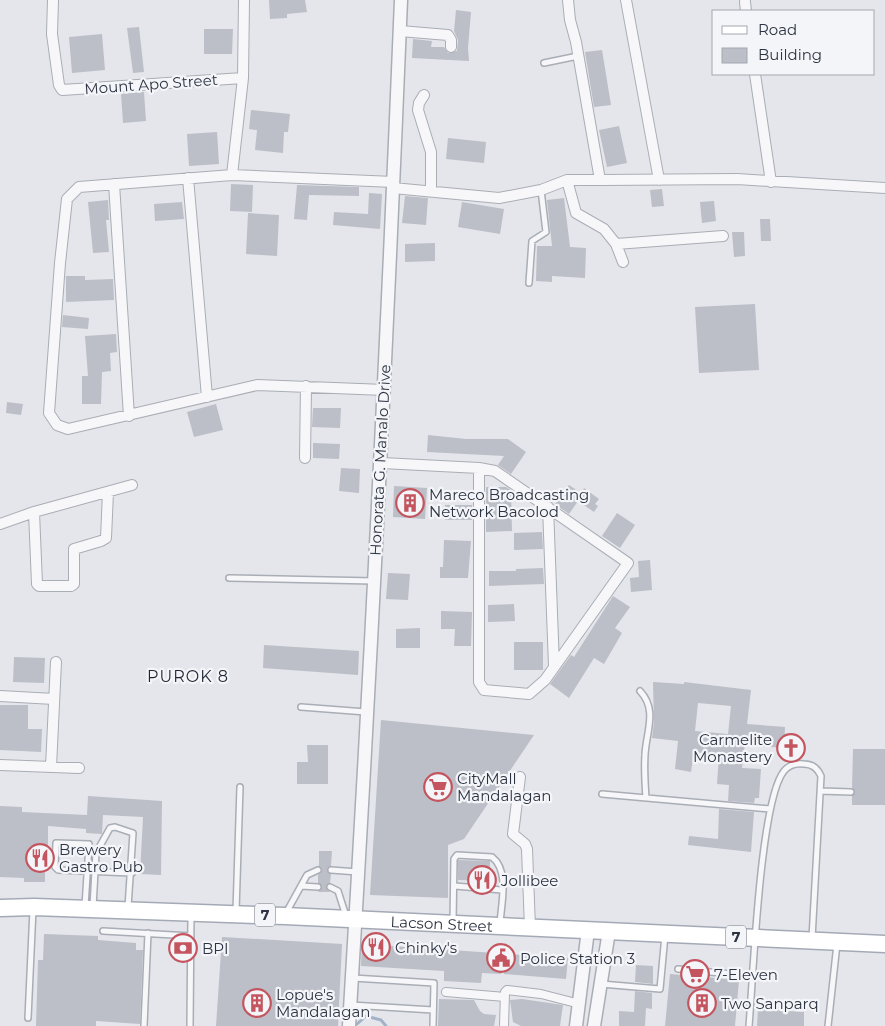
<svg xmlns="http://www.w3.org/2000/svg" width="885" height="1026" font-family="Montserrat,sans-serif">
  <rect width="100%" height="100%" fill="#e4e6eb"/>
  <g fill="none" stroke-linecap="round" stroke-linejoin="round">
    <!-- stream -->
    <path stroke="#a3b2c7" stroke-width="3" d="M357,1024l9,-8 15,4 5,6"/>
  </g>
  <!-- building -->
  <path fill="#bcbfc7" fill-rule="evenodd" d="M269,0h36l2,12 -20,2v4l-17,1z
    M456,10l15,2 -3,36 1,13 -57,-3 1,-19 19,2 -1,6h13l4,6 9,-2 1,-11 -4,-9z
    M139,27l5,45 -11,1 -6,-45z
    M204,29h29l-1,25h-28z
    M102,34l3,36 -33,3 -3,-36z
    M602,50l9,55 -17,2 -9,-55z
    M144,92l2,29 -23,2 -2,-29z
    M251,110l39,4 -2,18h-4l-1,21 -28,-3 2,-20 -8,-1z
    M619,126l8,37 -20,4 -8,-37z
    M217,132l2,32 -30,2 -2,-32z
    M448,138l38,4 -2,21 -38,-4z
    M231,184l22,1 -1,27 -22,-1z
    M297,185l62,2v9l-50,-1 -2,25 -13,-1z
    M662,189l2,17 -12,1 -2,-17z
    M369,193l13,1 -2,35 -47,-4 1,-13 34,2z
    M405,196l23,2 -2,27 -24,-2z
    M564,198l6,49 16,1 -1,30 -33,-2v6l-16,-1 1,-35h15l-5,-46z
    M108,200l1,20h-3l3,32 -16,1 -5,-51z
    M714,201l2,20 -14,2 -2,-21z
    M182,202l2,17 -29,2 -1,-17z
    M462,202l42,7 -4,25 -42,-7z
    M248,213l31,2 -2,41 -31,-2z
    M760,219h10l1,22h-10z
    M732,232h12l1,24 -11,1z
    M435,243v18l-30,1v-18z
    M66,276h19v4l28,-1 1,21 -48,2z
    M755,304l4,66 -60,3 -4,-66z
    M63,315l26,3 -1,11 -26,-2z
    M116,334l1,18 -7,1 1,18 -9,1 -1,32h-19v-28h6l-3,-40z
    M7,402l16,2 -2,11 -15,-2z
    M216,404l7,26 -29,7 -7,-25z
    M313,408h28l-1,20 -28,-1z
    M428,435l38,4h42l18,13 -15,22 -13,-9 6,-9 -77,-4z
    M313,443l27,1 -1,15 -26,-1z
    M341,468l19,1 -1,24 -20,-2z
    M569,485l12,8 3,-5 15,11 -4,5 3,2 -4,6 -16,-11 -9,13 -14,-10z
    M394,486l33,2 -2,31 -32,-2z
    M486,487h20l5,3 1,41 -26,1z
    M445,505h27v15h-27z
    M617,513l18,12 -15,23 -18,-12z
    M542,532l1,17 -29,1v-17z
    M444,540l27,1 -3,37h-28v-11h3z
    M650,560l2,30 -21,2 -1,-14 9,-1 -1,-16z
    M543,568l1,16 -55,2v-15h27v-2z
    M388,573l22,1 -2,26 -22,-1z
    M613,596l17,11 -15,21 7,5 -18,31 -10,-6 -25,40 -19,-14 21,-29 3,2z
    M514,604l1,17 -27,1v-17z
    M441,611l31,1 -1,34h-17l1,-17h-14z
    M420,628v20h-24v-19z
    M514,642h29v28h-29z
    M264,645l95,6 -1,24 -95,-7z
    M14,657l31,1 -1,25 -31,-1z
    M653,682l31,2v-2l67,8 -4,34 38,3 -1,21 -39,-3 -3,23 19,1 -2,29h-4l-1,5 -26,-2 1,-16 -12,-1 2,-29 -25,-3 -3,20 -16,-3 3,-28 -26,-3 2,-16zM698,703l33,3 -3,28 -33,-3z
    M0,705h28v24h14l-1,23 -41,-2z
    M381,720l153,15 -70,104 -16,6v53l-78,-3z
    M307,745h21v39h-31v-22h11z
    M853,749h32v56h-33v-9l3,-4 -3,-4z
    M88,796l74,5 -1,74 -21,-1 3,-57 -40,-2 -1,19 -16,-1v-4l-38,-3v26h-3v30h-21v-4l-24,-1v-71l22,1v5l65,3z
    M719,809l35,3 -3,40 -63,-7 1,-9 29,3z
    M319,851h13l-1,15 -4,4 4,4 -1,9 -4,4 4,5h-12l4,-5 -4,-4v-8l4,-5 -3,-4z
    M458,860l32,1v20l-32,-1z
    M44,934l54,2v4l38,3v7h7l-3,74 -44,-3v5h-60l2,-66h5z
    M222,937l120,7 -4,82h-122z
    M362,944l206,14 -2,21 -62,-5 -2,-9 -1,9 -19,-1 -1,10 -37,-2v-10l-83,-5z
    M636,965l17,1v18l-18,-2z
    M670,974l69,6 -4,46h-70z
    M635,991l17,2v16l-6,-1 -1,18h-26v-15l15,1z
    M439,999l35,1 6,11 4,3 12,1 -2,11h-56z
    M522,999l41,6 -3,21h-39l-8,-4 -3,-22z
    M758,1009l46,3v14h-47z"/>
  <g fill="none" stroke-linecap="round" stroke-linejoin="round">
    <defs>
      <path id="service" d="M544,63l34,-7
        M529,283l3,-42 14,-9 -5,-42
        M229,578l145,3
        M640,691c18,19 6,41 5,64 -1,14 0,29 1,43
        M301,707l65,5
        M821,791l30,1
        M602,794l168,15
        M331,870l27,2
        M301,886l17,1
        M455,886l47,4
        M330,887l8,4 8,25
        M85,906l4,-62 -33,-1 -1,24 3,3c24,1 49,2 74,3
        M93,907l3,-54 14,-25 5,-1 18,6 -5,74
        M236,911l4,-124
        M286,913l21,-38 11,-5
        M453,921l1,-62 3,-4 35,2c18,14 9,47 8,67
        M103,931l88,5
        M678,969l75,7
        M353,978l81,5 -1,43
        M601,984l59,5 5,-54
        M351,1005l82,5
        M28,1018l5,-109
        M144,1026l4,-93
        M190,1026l1,-112
        M749,1026c4,-46 11,-226 35,-255 5,-6 13,-8 20,-7 9,0 14,5 17,12l-9,162
        M828,1026l9,-82"/>
      <path id="pedestrian" d="M446,992l59,5
        M504,1026l1,-34 2,-2 34,4 39,10"/>
      <path id="minor" d="M53,0l-1,34 7,51 3,5 181,-12
        M568,0l2,20 6,22 24,138 137,-1 148,9
        M626,0l33,180
        M745,2l1,9
        M400,31l48,4 3,5v7
        M755,74l16,108
        M424,95l-5,8 -1,7 13,42v39
        M232,175l11,-97 1,-78
        M188,178l19,219
        M567,180l9,33 28,16 12,15 7,18
        M114,184l15,232
        M393,188l106,10 42,-8 26,-10h33
        M616,244l107,-8
        M385,390l-128,-5 -189,44 -11,-4 -8,-12 11,-150 7,-64 12,-12 153,-12 162,7
        M305,458l1,-72
        M382,463l97,5 16,3 133,92 -83,117 -16,14 -45,-4 -5,-8v-214
        M548,507l6,159
        M34,512l3,72 2,2h32l3,-2v-35l27,-8 5,-3 2,-46
        M0,524l34,-12 98,-27
        M0,696l54,3
        M0,765l79,3
        M51,767l5,-105
        M520,777l-7,57 12,10 2,5 3,79"/>
      <path id="tertiary" d="M349,1026c21,-342 38,-684 52,-1026
        M576,1026l12,-96
        M594,1026l15,-95"/>
      <g id="primary">
        <path id="s1" d="M0,908l34,-1 251,9 600,28"/>
      </g>
    </defs>
    <!-- service casing -->
    <use href="#service" stroke="#a9adb5" stroke-width="8"/>
    <!-- pedestrian casing -->
    <use href="#pedestrian" stroke="#a9adb5" stroke-width="10"/>
    <!-- minor casing -->
    <use href="#minor" stroke="#a9adb5" stroke-width="12"/>
    <!-- tertiary casing -->
    <use href="#tertiary" stroke="#a9adb5" stroke-width="15"/>
    <!-- primary casing -->
    <use href="#primary" stroke="#a4aab5" stroke-width="19"/>
    <!-- service -->
    <use href="#service" stroke="#f7f7f9" stroke-width="5"/>
    <!-- pedestrian -->
    <use href="#pedestrian" stroke="#f7f7f9" stroke-width="8"/>
    <!-- minor -->
    <use href="#minor" stroke="#f7f7f9" stroke-width="10"/>
    <!-- tertiary -->
    <use href="#tertiary" stroke="#f7f7f9" stroke-width="12"/>
    <!-- primary -->
    <use href="#primary" stroke="#fff" stroke-width="16"/>
  </g>
  <!-- icons -->
  <defs>
    <symbol id="building-ring" viewBox="-11 -11 22 22"><circle r="9.5" fill="#f4f5f8" stroke="#c4555f" stroke-width="1.5"/><path d="M-4-6H4V6H1V3H-1V6H-4ZM-2.5-4.3h1.7v1.8h-1.7ZM.8-4.3h1.7v1.8H.8ZM-2.5-1h1.7V.8h-1.7ZM.8-1h1.7V.8H.8Z" fill="#c4555f"/></symbol>
    <symbol id="church-ring" viewBox="-11 -11 22 22"><circle r="9.5" fill="#f4f5f8" stroke="#c4555f" stroke-width="1.5"/><path d="M-1.2-6h2.4v3.5h3.3v2.4h-3.3V6h-2.4V-.1h-3.3v-2.4h3.3Z" fill="#c4555f"/></symbol>
    <symbol id="supermarket-ring" viewBox="-11 -11 22 22"><circle r="9.5" fill="#f4f5f8" stroke="#c4555f" stroke-width="1.5"/><path d="M-6-5.5h2.5l.6 2H6L4.5 2H-2.5L-4.4-4H-6ZM-1.5 3.2a1.3 1.3 0 1 0 .1 0ZM3 3.2a1.3 1.3 0 1 0 .1 0Z" fill="#c4555f"/></symbol>
    <symbol id="restaurant-ring" viewBox="-11 -11 22 22"><circle r="9.5" fill="#f4f5f8" stroke="#c4555f" stroke-width="1.5"/><path d="M-5-6h1v4h1v-4h1v4h1v-4h1v5L-1.5 .5V6h-2V.5L-5-1ZM5-6V6H3V1.5H1.5Q1.5-4 5-6Z" fill="#c4555f"/></symbol>
    <symbol id="bank-ring" viewBox="-11 -11 22 22"><circle r="9.5" fill="#f4f5f8" stroke="#c4555f" stroke-width="1.5"/><path d="M-6-4H6V4H-6ZM0-2.3a2.3 2.3 0 1 0 0 4.6a2.3 2.3 0 1 0 0-4.6Z" fill="#c4555f"/></symbol>
    <symbol id="civic-ring" viewBox="-11 -11 22 22"><circle r="9.5" fill="#f4f5f8" stroke="#c4555f" stroke-width="1.5"/><path d="M-.6-6.5H3V-4.5H.6V-3L4-1V1h2V6H-6V1h2V-1L-.6-3ZM-1.2 2.5V6h2.4V2.5Z" fill="#c4555f"/></symbol>
  </defs>
  <g fill-rule="evenodd">
    <use href="#building-ring" x="394" y="487" width="32" height="32"/>
    <use href="#church-ring" x="775" y="732" width="32" height="32"/>
    <use href="#supermarket-ring" x="422" y="771" width="32" height="32"/>
    <use href="#restaurant-ring" x="24" y="842" width="32" height="32"/>
    <use href="#restaurant-ring" x="466" y="864" width="32" height="32"/>
    <use href="#restaurant-ring" x="360" y="931" width="32" height="32"/>
    <use href="#bank-ring" x="167" y="932" width="32" height="32"/>
    <use href="#civic-ring" x="485" y="942" width="32" height="32"/>
    <use href="#supermarket-ring" x="679" y="958" width="32" height="32"/>
    <use href="#building-ring" x="241" y="987" width="32" height="32"/>
    <use href="#building-ring" x="686" y="987" width="32" height="32"/>
  </g>
  <g text-anchor="middle" dominant-baseline="central" stroke-width="4.5" stroke-linejoin="round" paint-order="stroke">
    <!-- shield labels -->
    <g fill="#f4f5f8" stroke="#696d79" stroke-width="1">
      <rect x="255" y="903.5" width="20" height="23" rx="4"/>
      <rect x="726" y="925.5" width="20" height="23" rx="4"/>
    </g>
    <g font-size="14" font-weight="bold" fill="#2d3342">
      <text x="265" y="915">7</text>
      <text x="736" y="937">7</text>
    </g>
    <!-- street labels -->
    <g font-size="15" fill="#2d3342" stroke="#f4f5f8">
      <text transform="translate(151 84) rotate(-4)">Mount Apo Street</text>
      <text transform="translate(380 460) rotate(-87)">Honorata G. Manalo Drive</text>
      <text stroke="none"><textPath href="#s1" startOffset="442">Lacson Street</textPath></text>
    </g>
    <!-- poi labels -->
    <g font-size="15" fill="#2d3342" stroke="#f4f5f8" text-anchor="start">
      <text x="429" y="494">Mareco Broadcasting<tspan x="429" dy="17">Network Bacolod</tspan></text>
      <text x="772" y="739" text-anchor="end">Carmelite<tspan x="772" dy="17">Monastery</tspan></text>
      <text x="457" y="778">CityMall<tspan x="457" dy="17">Mandalagan</tspan></text>
      <text x="59" y="849">Brewery<tspan x="59" dy="17">Gastro Pub</tspan></text>
      <text x="501" y="880">Jollibee</text>
      <text x="395" y="947">Chinky's</text>
      <text x="202" y="948">BPI</text>
      <text x="520" y="958">Police Station 3</text>
      <text x="714" y="974">7-Eleven</text>
      <text x="276" y="994">Lopue's<tspan x="276" dy="17">Mandalagan</tspan></text>
      <text x="721" y="1003">Two Sanparq</text>
    </g>
    <!-- neighbourhood labels -->
    <g font-size="16" letter-spacing="1" fill="#1f2533" stroke="#f4f5f8">
      <text x="188" y="676">PUROK 8</text>
    </g>
  </g>
  <!-- legend -->
  <rect x="712" y="10" width="162" height="65" fill="#f4f5f8" stroke="#a4a7af"/>
  <rect x="722" y="26" width="25" height="8" fill="#ffffff" stroke="#a4a7af"/>
  <text x="758" y="35" font-size="15" fill="#2d3342">Road</text>
  <rect x="722" y="48" width="25" height="15" fill="#bcbfc7" stroke="#a4a7af"/>
  <text x="758" y="60" font-size="15" fill="#2d3342">Building</text>
</svg>
